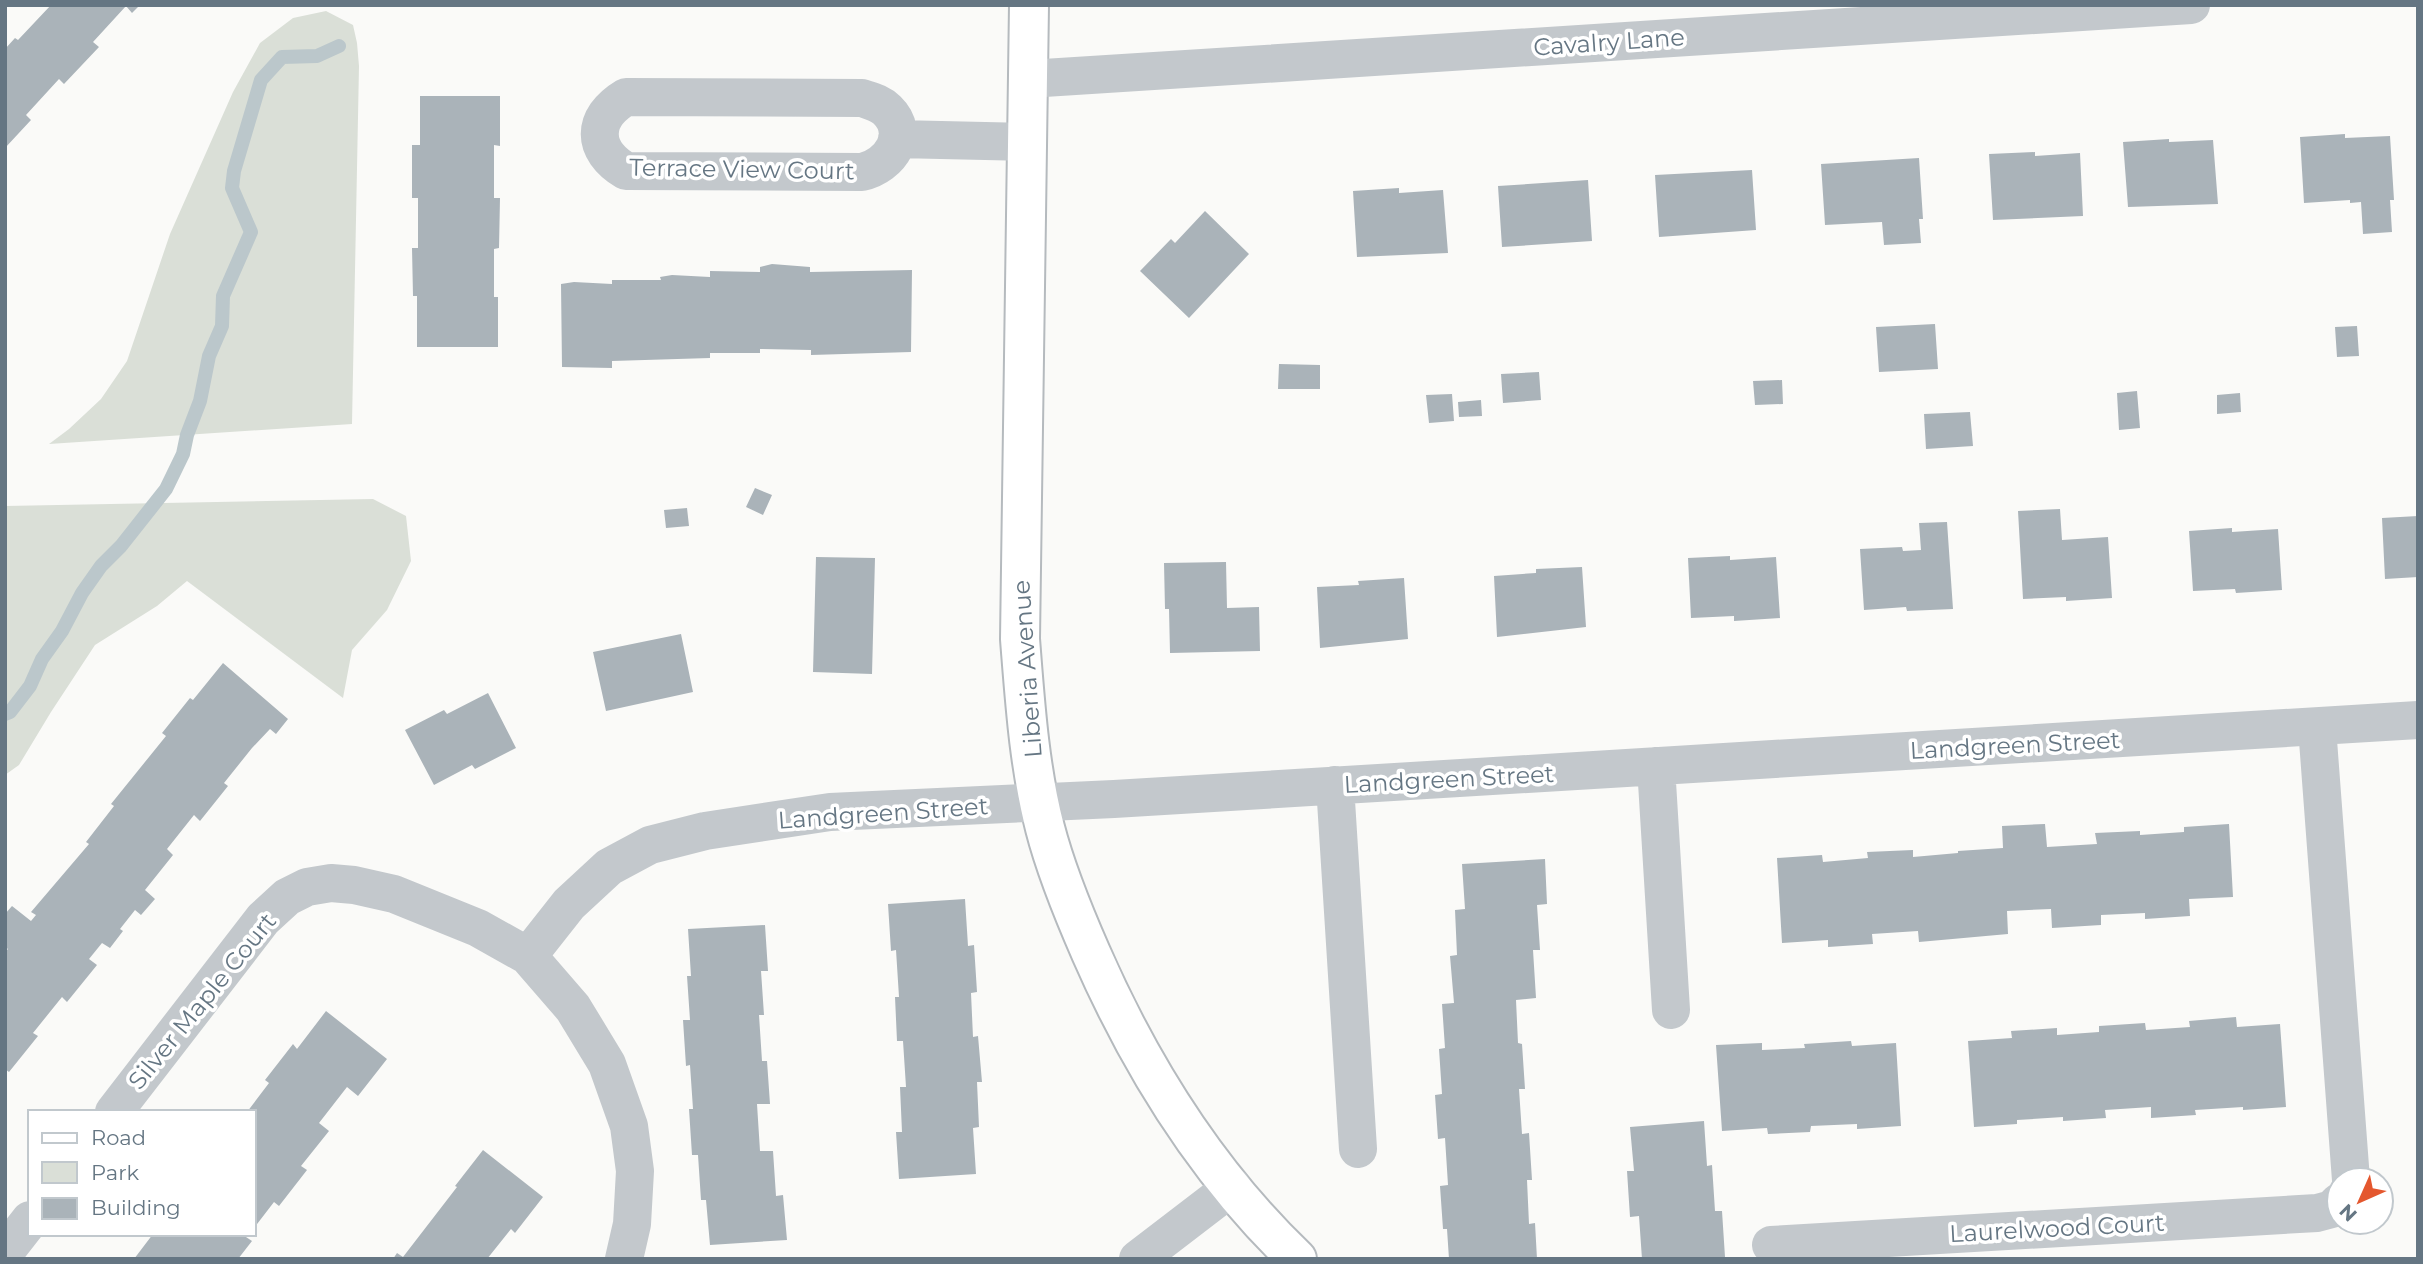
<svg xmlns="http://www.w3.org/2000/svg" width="2423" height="1264" font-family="Montserrat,sans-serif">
  <rect width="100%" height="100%" fill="#fafaf8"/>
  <!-- green -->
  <path fill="#dadfd7" d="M326,11l27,14 4,18 2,23 -7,358 -303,20 20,-15 32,-30 26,-38 43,-127 63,-142 27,-49 33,-25z
    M373,499l33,17 5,45 -24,49 -35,40 -9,48 -156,-117 -30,25 -62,39 -44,67 -32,53 -14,10v-269z"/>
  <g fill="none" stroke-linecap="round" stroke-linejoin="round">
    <!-- stream -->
    <path stroke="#bbc7cb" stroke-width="14" d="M5,714l5,-2 20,-26 12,-27 20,-28 20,-38 19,-27 20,-20 45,-57 17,-35 4,-19 13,-34 9,-45 13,-30 1,-30 28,-64 -19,-44 2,-17 27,-91 21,-23 35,-1 22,-10"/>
  </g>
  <!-- building -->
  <path fill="#aab3b9" d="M51,5h89l-8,8 -6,-7 -33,36 6,5 -35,37 -5,-5 -33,36 5,5 -26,28v-99l10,-11 3,2z
    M420,96h80v50l-6,-1v53h6l-1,50 -5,1v48h4v50h-81v-51h-4l-1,-48h6v-50h-6v-53h8z
    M2345,134v4l45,-2 4,64h-4l2,32 -29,2 -2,-32 -11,1v-3l-46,3 -4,-66z
    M2169,139v3l44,-2 5,64 -90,3 -5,-65z
    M2035,152v4l45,-3 3,63 -90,4 -4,-66z
    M1919,158l4,61h-4l2,24 -37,2 -2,-23 -57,3 -4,-61z
    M1752,170l4,60 -97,7 -4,-62z
    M1588,180l4,61 -90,6 -4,-61z
    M1399,188v5l44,-3 5,63 -91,4 -4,-66z
    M1205,211l44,43 -60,64 -49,-47 31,-32 4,4z
    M772,264l38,3v5l102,-2 -1,82 -100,3v-5l-51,-1v4h-50v5l-98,3v7l-50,-1 -1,-83 13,-2 38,2v-4h49l-1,-3 12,-2 38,2v-6l50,1v-5z
    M1935,324l3,45 -59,3 -3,-45z
    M2357,326l2,30 -22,1 -2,-30z
    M1279,364l41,1v24h-42z
    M1539,372l2,28 -38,3 -2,-29z
    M1782,380l1,24 -28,1 -2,-24z
    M2137,391l3,37 -21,2 -2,-37z
    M2240,393l1,19 -24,2v-19z
    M1452,394l2,27 -25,2 -3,-28z
    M1481,400l1,16 -23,1 -1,-15z
    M1970,412l3,34 -47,3 -2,-35z
    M755,488l17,7 -9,20 -17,-8z
    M687,508l2,18 -23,2 -2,-18z
    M2060,509l2,31 46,-3 4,61 -46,3v-4l-43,2 -5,-88z
    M2418,516v61l-33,2 -3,-61z
    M1947,522l6,87 -46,2 -1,-4 -42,3 -4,-61 42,-2 1,4 18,-1 -2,-27z
    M2232,528v4l46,-3 4,61 -46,3 -1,-4 -42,2 -4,-60z
    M1730,556v4l46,-3 4,61 -46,3v-5l-43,2 -3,-60z
    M816,557l59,1 -3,116 -59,-2z
    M1226,562l1,46 32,-1 1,44 -90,2 -1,-44h-4l-1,-46z
    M1582,567l4,60 -89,10 -3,-61 42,-3v-4z
    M1404,578l4,61 -88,9 -3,-61 42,-2 -1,-4z
    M681,634l12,58 -87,19 -13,-59z
    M223,663l65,56 -12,15 -6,-5 -18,19 -28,35 4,3 -28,35 -6,-6 -27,34 6,6 -28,35 10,9 -14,16 -6,-5 -15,19 3,2 -13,17 -8,-5 -13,16 8,6 -30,37 -5,-5 -29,36 5,3 -29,36 -4,-3v-117l3,-3 -3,-2v-33l7,-8 19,15 5,-6 -5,-3 58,-68 -3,-2 28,-36 -3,-2 55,-68 -4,-3 28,-35 3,2z
    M488,693l28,55 -41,21 -3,-4 -38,20 -29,-55 39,-20 3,4z
    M2045,824l2,23 50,-3 -2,-11 45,-2v4l44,-3v-5l45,-3 4,73 -44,2 1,17 -45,3v-6l-44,2v10l-49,3 -1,-19 -44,2 1,23 -89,8 -1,-11 -46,3 1,10 -45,3v-7l-46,3 -5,-85 45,-3 1,7 45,-4 -1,-6 46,-2v7l45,-4v-2l45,-3 -1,-22z
    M1545,859l2,45 -10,1 3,45h-7l3,48 -20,2 2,43 4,1 3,45h-6l3,45 7,-1 3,47h-5l2,44 6,-1 2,36h-88l-2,-30h-4l-3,-43 8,-1 -3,-47 -7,1 -3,-44 7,-1 -3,-45 6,-1 -3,-44 12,-1 -4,-47 7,-1 -2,-45 10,-1 -3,-45z
    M965,899l3,47 6,-1 3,47 -6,1 2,44 5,-1 4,46h-5l2,45 -6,1 3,46 -77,5 -3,-47h6l-2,-45h6l-3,-46h-6l-2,-44h4l-3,-47 -5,1 -3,-47z
    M765,925l3,46h-7l3,44h-5l3,46h5l3,43h-13l3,47h13l3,45 7,-1 4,45 -77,5 -4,-45h-5l-3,-45h-6l-3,-46h4l-3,-44 -4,1 -3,-46h7l-3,-44h4l-3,-47z
    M326,1011l61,48 -29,37 -11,-9 -28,36 10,8 -28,35 6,4 -28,36 -5,-4 -20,26v-116h-7l22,-29 -4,-3 28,-36 4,5z
    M2236,1017l1,10 43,-3 6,83 -43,3v-3l-48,3 1,5 -45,3v-11l-46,3 1,8 -43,3v-4l-46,3v4l-43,3 -6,-86 44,-3 -1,-7 46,-3v7l42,-3v-6l46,-3 1,7 44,-3 -1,-6z
    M1851,1041l1,5 44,-3 5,83 -44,3v-5l-46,2 -1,6 -42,2 -1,-6 -45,3 -6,-86 46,-2v7l43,-2 -1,-4z
    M1704,1121l3,45 5,-1 3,46h7l3,46 -83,2 -3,-43 -9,1 -3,-46h7l-4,-44z
    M483,1150l60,47 -28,36 -4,-4 -24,30h-94l4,-6 6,4 54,-70 -2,-1z
    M153,1234h95l-2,3 6,4 -14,18h-104z"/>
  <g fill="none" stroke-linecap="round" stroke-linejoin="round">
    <defs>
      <path id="major" d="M1029,5l-9,634c5,63 9,127 25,189 11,43 28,84 46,125 49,112 116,220 206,306"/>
    </defs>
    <!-- major casing -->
    <use href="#major" stroke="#b5babe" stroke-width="42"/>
    <!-- minor -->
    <path stroke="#c3c8cc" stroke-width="38" d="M1028,79l1163,-74
      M626,97l236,1c9,3 18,5 25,12 25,24 3,56 -25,62l-236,-1c-35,-21 -35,-53 0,-74z
      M897,139l130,3
      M2317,727l34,453
      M1656,766l15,244
      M1335,785l23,364
      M528,956l41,-52 40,-37 41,-22 55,-14 125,-19 284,-13 1304,-79
      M114,1112l149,-193 24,-22 20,-10 24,-4 23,2 40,9 84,34 50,28 45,52 34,56 22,62 6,45 -3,53 -8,35
      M1771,1245l546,-32 15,-4 7,-7
      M5,1252l25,-32
      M1138,1259l94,-72"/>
    <!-- major -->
    <use href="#major" stroke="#fff" stroke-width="38"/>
  </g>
  <g text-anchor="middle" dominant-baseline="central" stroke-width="7" stroke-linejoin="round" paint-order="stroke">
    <!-- street labels -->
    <g font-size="24" fill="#657683" stroke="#fff">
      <text transform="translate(1609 42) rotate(-4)">Cavalry Lane</text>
      <text transform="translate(742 169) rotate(1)">Terrace View Court</text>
      <text transform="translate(1027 669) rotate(-94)">Liberia Avenue</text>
      <text transform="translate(2015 745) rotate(-3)">Landgreen Street</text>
      <text transform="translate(1449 779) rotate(-3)">Landgreen Street</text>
      <text transform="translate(883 813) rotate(-4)">Landgreen Street</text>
      <text transform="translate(202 1001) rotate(-51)">Silver Maple Court</text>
      <text transform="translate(2057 1228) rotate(-3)">Laurelwood Court</text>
    </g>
  </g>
  <!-- border -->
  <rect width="2423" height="1264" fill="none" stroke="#657683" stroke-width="14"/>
  <!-- legend -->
  <rect x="28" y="1110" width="228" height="126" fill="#ffffff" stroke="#c1c8cd" stroke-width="2"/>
  <rect x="42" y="1133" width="35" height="10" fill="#ffffff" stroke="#c1c8cd" stroke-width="2"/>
  <text x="91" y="1145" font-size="21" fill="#657683">Road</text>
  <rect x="42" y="1162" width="35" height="21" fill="#dadfd7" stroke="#c1c8cd" stroke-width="2"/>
  <text x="91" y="1180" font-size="21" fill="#657683">Park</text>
  <rect x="42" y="1198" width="35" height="21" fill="#aab3b9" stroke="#c1c8cd" stroke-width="2"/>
  <text x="91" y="1215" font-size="21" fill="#657683">Building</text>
  <!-- north arrow -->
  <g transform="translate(2360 1201) rotate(225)"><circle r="33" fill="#ffffff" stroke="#c1c8cd" stroke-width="2"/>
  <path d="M0-5L12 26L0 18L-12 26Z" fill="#e4572e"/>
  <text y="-10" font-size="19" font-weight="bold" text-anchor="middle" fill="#657683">N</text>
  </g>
</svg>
